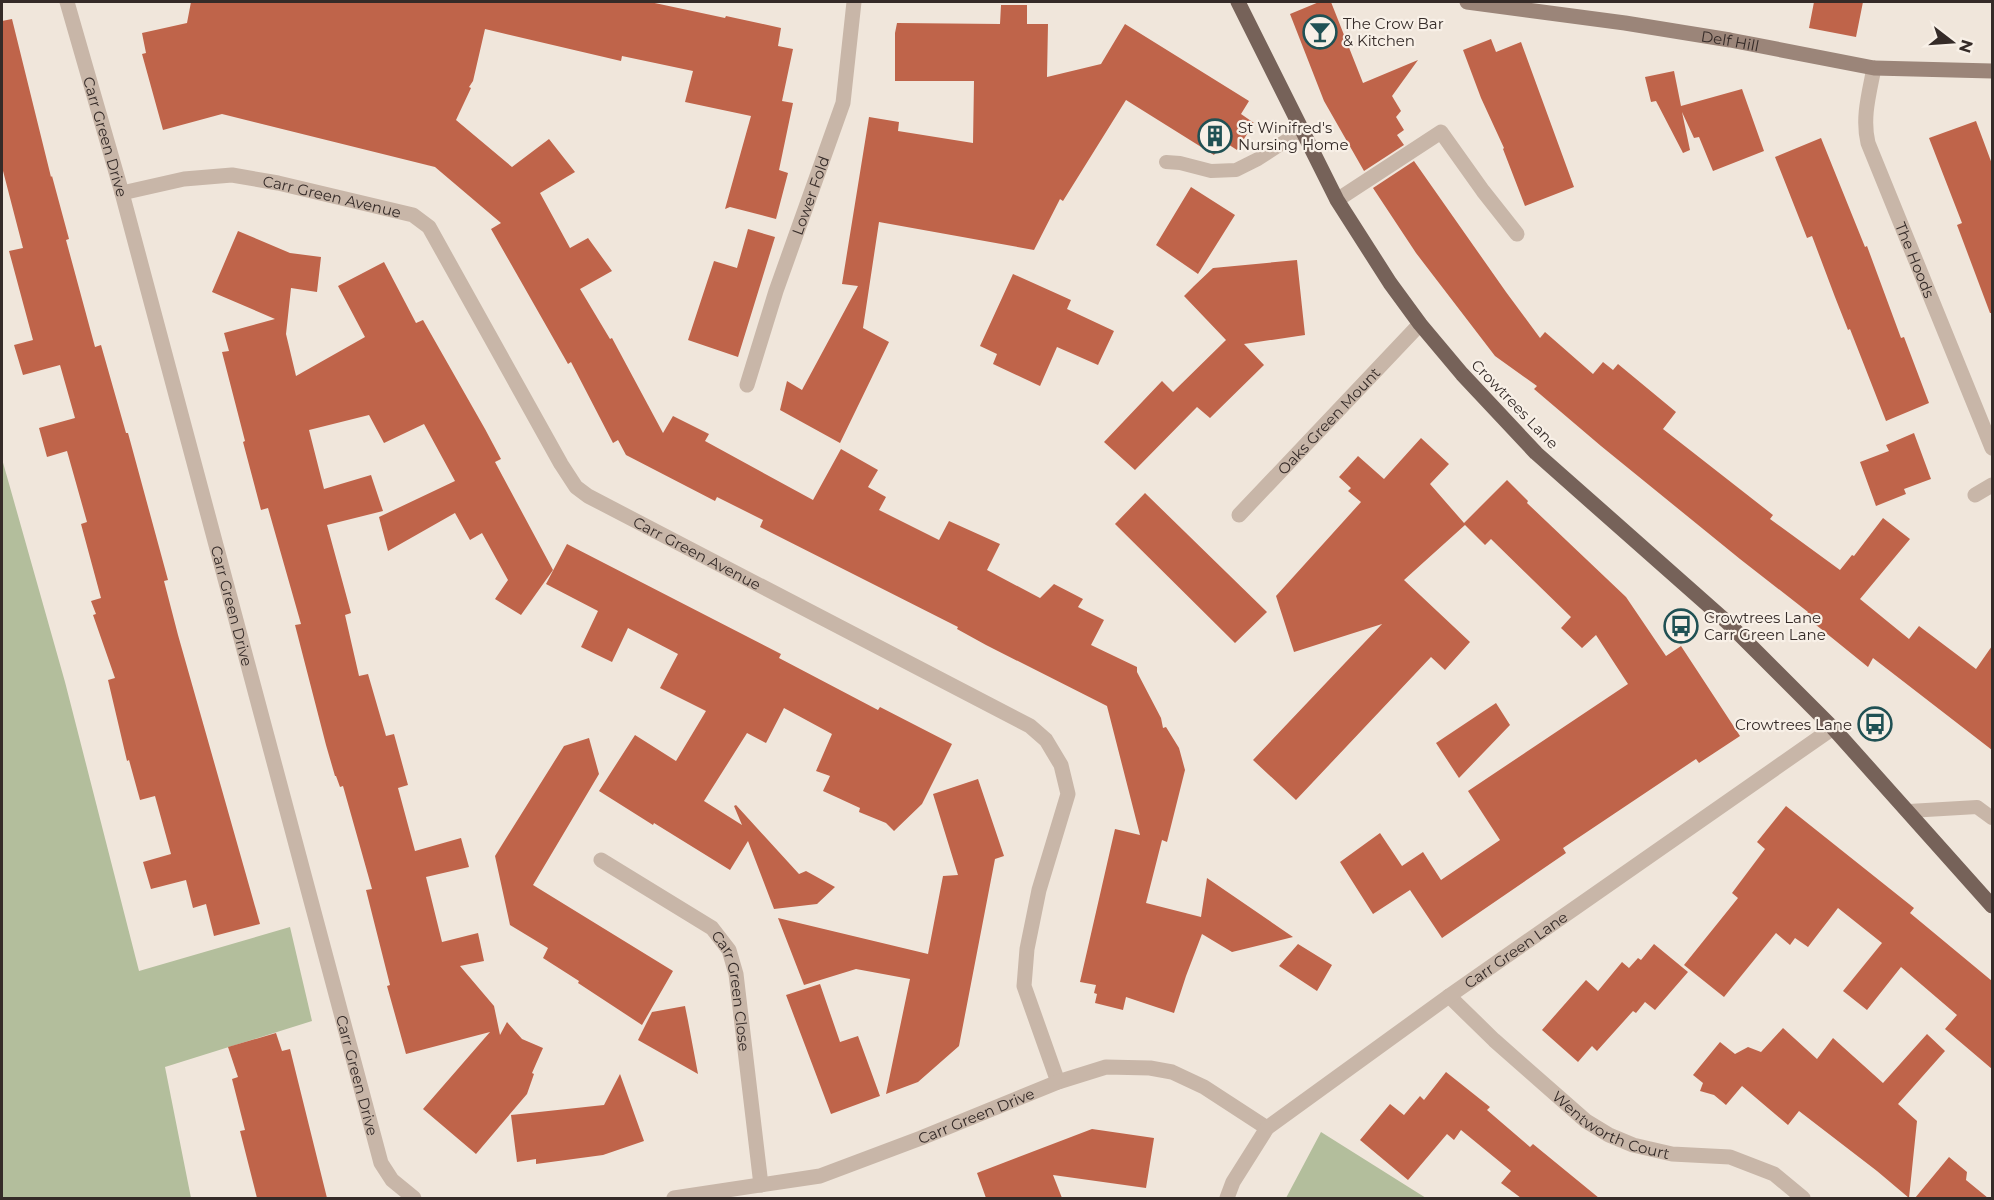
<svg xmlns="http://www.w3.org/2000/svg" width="1994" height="1200" font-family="Montserrat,sans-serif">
  <rect width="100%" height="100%" fill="#f0e6db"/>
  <!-- green -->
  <path fill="#b3be9c" d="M2,459l63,223 74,289 151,-44 22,94 -147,46 26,131h-189z
    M1321,1132l105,66h-140z"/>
  <!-- building -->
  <path fill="#bf644a" d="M191,2h459l75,16 1,-2 55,12 -3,18 15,3 -11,52 11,2 -14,67 9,3 -12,46 -46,-12 -5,2 26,-93 -66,-14 8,-31 -71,-15 -1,5 -136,-32 -12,52 -4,6 2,1 -15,32 56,47 37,-28 26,33 -35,21 30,55 18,-10 24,33 -32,18 30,50 2,-1 51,95 10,-17 36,18 -4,7 108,59 28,-51 37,21 -10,17 18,10 -7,13 60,30 10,-19 51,23 -13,26 53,28 14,-14 29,15 -5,8 26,13 -13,25 46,22v5l24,46 2,10 3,-1 13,21 6,22 -18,72 -5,-2 -16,63 55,14 6,-39 86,59 -61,15 -30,-18 -16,42 -12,37 -48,-16 -3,13 -28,-7 2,-9 -3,-1 2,-8 -16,-3 35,-153 25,6 -33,-129 -121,-61 -29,-16 1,-2 -198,-100 3,-7 -46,-23 -2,4 -89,-46 -8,-15 -5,3 -42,-81 -3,2 -77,-135 10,-6 -66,-56 -213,-53 -59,16 -21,-76 4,-1 -4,-20 45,-10z
    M1319,2h12l32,81 55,-23 -26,36 9,15 -5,6 8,13 -7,5 7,10 -40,26 -40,-70 -34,-87z
    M1814,2h49l-7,35 -47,-9z
    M1001,5h26v19h21l-1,53 54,-13 24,-40 124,77 -8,13 13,9 -17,27 -14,-9 -9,14 -88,-55 -63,101 -3,-2 -26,51 -155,-28 -16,106 26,14 -49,101 -60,-33 7,-29 15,9 56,-104 -16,-2 27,-167 30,5 -1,9 75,12 1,-62h-79v-48l2,-10 103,1z
    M12,19l39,158 1,-1 17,63 -3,1 29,107 6,-2 25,88h2l40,147 -4,1 14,54 82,289 -46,12 -8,-32 -13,4 -7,-28 -35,9 -8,-27 28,-8 -16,-58 -15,4 -11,-40 -2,1 -19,-81 7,-2 -22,-63 3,-1 -5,-13 10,-3 -20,-74 6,-2 -20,-71 -20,6 -8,-29 36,-10 -15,-53 -37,10 -9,-30 19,-5 -24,-89 14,-3 -21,-81v-146z
    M1491,39l5,13 25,-10 53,145 -49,19 -22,-57 1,-1 -23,-50 -18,-48z
    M1674,71l7,35 61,-17 22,62 -51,20 -14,-34 -5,1 -12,-26 8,38 -7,3 -27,-52 -5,1 -6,-25z
    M1976,121l16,43v149h-2l-33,-88 5,-2 -33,-85z
    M1821,138l44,109 2,-1 34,92 3,-1 25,66 -43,18 -36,-92 -2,1 -13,-33 -23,-61 -5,2 -32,-81z
    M1414,161l92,131 34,46 5,-6 48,42 10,-12 10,8 5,-6 58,48 -13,17 110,86 -3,4 70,51 12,-15 2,1 29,-38 27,21 -50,60 49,40 10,-13 57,43 16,-23v104l-119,-92 -5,9 -63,-51 3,-4 -68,-53 -139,-113 -67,-57 3,-3 -42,-30 -79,-103 -43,-65z
    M1191,187l44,28 -37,59 -42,-29z
    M748,229l27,8 -37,120 -50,-17 26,-79 23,7z
    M238,231l52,22 31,4 -4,35 -26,-4 -5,46 10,42 69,-39 -27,-51 46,-24 32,61 7,-3 62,109 16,30 -6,3 58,108 -32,45 -26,-16 13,-19 -26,-47 -12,7 -15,-27 -67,38 -9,-34 76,-36 -31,-57 -40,19 -15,-28 -60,15 15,59 47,-14 12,36 -56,14 24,88 -6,2 14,61 9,-2 18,62 8,-2 14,51 -10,3 17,63 46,-13 8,29 -43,10 16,65 36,-9 6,28 -24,5 34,40 6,29 7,-13 15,17 21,9 -11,25 2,1 -7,20 -51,60 -53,-45 67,-77 -84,22 -19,-68 3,-1 -24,-95 6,-1 -29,-103 -3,1 -4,-11h-1l-9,-31 -31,-120 6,-1 -33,-116 -7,2 -18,-68 2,-1 -23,-89 7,-1 -5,-18 51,-14 -63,-27z
    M1297,260l8,75 -61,9 20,21 -54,53 -13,-11 -62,63 -31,-28 58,-61 11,11 53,-52 -42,-44 10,-10 19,-18z
    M1013,274l58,26 -4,9 47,22 -16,34 -41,-18 -17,39 -47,-22 4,-10 -17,-8z
    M1914,433l17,46 -27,10 2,5 -30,12 -16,-44 29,-11 -3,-6z
    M1421,438l28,26 -19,20 34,39 43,-43 21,21 -1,2 99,94 40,59 15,-10 59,90 -41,27 -3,-4 -133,89 3,5 -124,85 -32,-48 -37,24 -33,-52 40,-29 22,33 21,-14 18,28 59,-40 -32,-49 160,-107 -32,-49 -14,13 -21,-20 10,-11 -80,-78 -6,6 -20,-20 -61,55 66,62 -25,28 -14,-13 -135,143 -43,-40 129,-136 -88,28 -18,-56 85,-94 -13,-11 3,-3 -12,-11 19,-21 26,23z
    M1145,493l122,119 -32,31 -120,-119z
    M567,544l214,110 -2,4 99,52 2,-3 72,37 -30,60 -28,27 -8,-8 -27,-11 1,-4 -37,-17 7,-15 -14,-5 16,-37 -48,-26 -18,35 -19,-10 -43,68 38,24 -8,-19 2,-1 63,69 7,-3 29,16 -18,17 -43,5 -26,-68 -18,29 -76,-47 -1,2 -54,-34 36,-56 41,26 30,-50 -46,-23 18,-34 -50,-26 -16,34 -31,-15 17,-36 -52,-27z
    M1496,703l14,22 -51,53 -23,-35z
    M589,738l10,36 -66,111 140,86 -31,54 -64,-42 1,-2 -36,-23 5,-10 -38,-23 -15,-69 69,-110z
    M978,779l26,77 -9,3 -36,187 -41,36 -32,12 24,-115 -54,-10 -52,16 -26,-67 150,36 15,-78 15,-1 -25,-81z
    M1786,806l128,102 -4,5 82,68v88l-47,-40 12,-14 -56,-48 -34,43 -24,-19 39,-48 -44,-35 -30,39 -13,-9 -5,7 -14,-12 -52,64 -40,-32 54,-67 -6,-5 33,-44 -8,-7z
    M1298,944l34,21 -15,26 -38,-25z
    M1654,944l34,28 -33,38 -10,-8 -9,11 -3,-2 -36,40 -5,-5 -14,16 -36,-32 44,-50 12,11 24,-29 7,6 9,-10 3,2z
    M820,984l20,58 18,-6 22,60 -49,18 -45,-119z
    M685,1006l3,15 10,53 -60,-34 14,-28z
    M1783,1028l34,31 16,-21 50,45 44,-49 18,17 -47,53 19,17 -8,77 -32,-27 -78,-60 -11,14 -46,-39 -16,19 -12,-10 -14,-4 3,-8 -10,-8 27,-33 15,12 13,-7 13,5z
    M276,1033l6,18 8,-2 37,149h-70l-17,-67 5,-1 -13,-51 6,-2 -10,-30z
    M1446,1072l44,35 -3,3 43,37 3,-3 66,54h-78l-20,-15 10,-12 -50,-41 -7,10 -7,-6 -39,46 -48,-40 30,-36 14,11 16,-19 4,4z
    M620,1074l24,67 -41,14 -67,9v-5l-19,3 -6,-47 93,-10z
    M1092,1129l62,9 -8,50 -93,-13 9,23h-76l-9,-25z
    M1949,1157l18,15 -1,8 22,18h-73z"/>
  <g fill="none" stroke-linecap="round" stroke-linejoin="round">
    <!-- lane -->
    <path stroke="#c8b6a8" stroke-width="14" d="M1166,162l14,1 31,8 25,-1 22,-11 43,-28
      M1909,811l68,-4 15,11"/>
    <!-- street -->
    <g stroke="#c8b6a8" stroke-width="15">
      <path id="s1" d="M67,2l55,191 259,970 11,17 22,18"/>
      <path id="s2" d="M1874,68c-5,26 -12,50 -6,75l124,305"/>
      <path id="s3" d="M122,193l62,-14 48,-4 46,8 135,32 16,12 132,237 15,23 12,9 442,230 16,14 15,25 7,29 -29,96 -12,59 -3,37 34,96"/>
      <path d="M1337,200l104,-68 42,59 34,43"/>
      <path id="s4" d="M747,385l29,-94 67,-188 11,-101"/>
      <path d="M1975,495l17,-10"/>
      <path id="s5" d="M1239,515l181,-191"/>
      <path id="s6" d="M601,860l111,68 17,22 7,24 25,211"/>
      <path id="s7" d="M1449,996l45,44 92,81 23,14 24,10 39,9 58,3 44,17 29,24"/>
      <path id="s8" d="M674,1198l146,-22 101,-38 137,-56 48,-15 44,1 22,4 32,15 63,41"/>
      <path id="s9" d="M1227,1198l6,-16 34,-54 182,-132 384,-268"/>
    </g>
    <!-- secondary -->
    <path stroke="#9b8579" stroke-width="15" id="s10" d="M1467,2l158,21 105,17 144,28 118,3"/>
    <!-- primary -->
    <path stroke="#766259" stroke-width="15" d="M1238,2l99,198 53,83 30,41 42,50 74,79 191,169 106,106 159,178"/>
  </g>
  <!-- icons -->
  <defs>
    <symbol id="bar-ring" viewBox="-11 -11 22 22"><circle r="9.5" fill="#f8f0e7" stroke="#205154" stroke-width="1.5"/><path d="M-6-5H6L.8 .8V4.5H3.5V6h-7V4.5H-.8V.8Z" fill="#205154"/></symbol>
    <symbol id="building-ring" viewBox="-11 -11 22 22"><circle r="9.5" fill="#f8f0e7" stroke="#205154" stroke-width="1.5"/><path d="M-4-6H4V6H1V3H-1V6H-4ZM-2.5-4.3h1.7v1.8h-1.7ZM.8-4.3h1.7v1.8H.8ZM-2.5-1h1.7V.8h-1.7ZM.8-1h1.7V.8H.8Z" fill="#205154"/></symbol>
    <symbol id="bus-ring" viewBox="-11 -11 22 22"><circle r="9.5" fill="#f8f0e7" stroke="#205154" stroke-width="1.5"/><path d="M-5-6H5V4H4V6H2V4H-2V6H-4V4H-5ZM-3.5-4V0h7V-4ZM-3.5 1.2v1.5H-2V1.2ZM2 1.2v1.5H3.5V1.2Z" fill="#205154"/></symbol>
  </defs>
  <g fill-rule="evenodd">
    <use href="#bar-ring" x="1301" y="13" width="38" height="38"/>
    <use href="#building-ring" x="1196" y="117" width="38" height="38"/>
    <use href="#bus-ring" x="1662" y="607" width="38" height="38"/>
    <use href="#bus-ring" x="1856" y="705" width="38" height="38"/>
  </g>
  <g text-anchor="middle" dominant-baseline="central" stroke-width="4.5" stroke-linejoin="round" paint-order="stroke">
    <!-- poi labels -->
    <g font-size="15" fill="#352b28" stroke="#f8f0e7" text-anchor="start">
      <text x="1343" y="23">The Crow Bar<tspan x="1343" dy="17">&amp; Kitchen</tspan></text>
      <text x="1238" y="127">St Winifred's<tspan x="1238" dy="17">Nursing Home</tspan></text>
      <text x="1704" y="617">Crowtrees Lane<tspan x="1704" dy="17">Carr Green Lane</tspan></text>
      <text x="1852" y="724" text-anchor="end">Crowtrees Lane</text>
    </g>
    <!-- street labels -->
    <g font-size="15" fill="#352b28" stroke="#f8f0e7">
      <text stroke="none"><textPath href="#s10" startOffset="266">Delf Hill</textPath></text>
      <text stroke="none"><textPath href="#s1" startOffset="140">Carr Green Drive</textPath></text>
      <text stroke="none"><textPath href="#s4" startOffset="200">Lower Fold</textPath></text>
      <text stroke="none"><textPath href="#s3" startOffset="214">Carr Green Avenue</textPath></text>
      <text stroke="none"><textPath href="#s2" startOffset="202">The Hoods</textPath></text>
      <text transform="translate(1515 404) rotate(46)">Crowtrees Lane</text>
      <text stroke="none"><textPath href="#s5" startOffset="130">Oaks Green Mount</textPath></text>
      <text stroke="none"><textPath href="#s3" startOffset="754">Carr Green Avenue</textPath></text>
      <text stroke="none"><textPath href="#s1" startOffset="626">Carr Green Drive</textPath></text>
      <text stroke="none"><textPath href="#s9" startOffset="387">Carr Green Lane</textPath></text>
      <text stroke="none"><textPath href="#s6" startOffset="198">Carr Green Close</textPath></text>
      <text stroke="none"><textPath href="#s1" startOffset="1112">Carr Green Drive</textPath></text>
      <text stroke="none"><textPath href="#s8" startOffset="315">Carr Green Drive</textPath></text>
      <text stroke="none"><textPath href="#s7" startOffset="210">Wentworth Court</textPath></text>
    </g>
  </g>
  <!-- border -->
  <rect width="1994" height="1200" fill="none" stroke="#352b28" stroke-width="6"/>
  <!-- north arrow -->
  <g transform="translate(1952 42) rotate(107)" stroke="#f8f0e7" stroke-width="4.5" paint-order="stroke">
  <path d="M0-4.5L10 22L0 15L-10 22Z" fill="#352b28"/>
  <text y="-9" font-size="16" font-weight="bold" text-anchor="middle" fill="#352b28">N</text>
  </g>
</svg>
